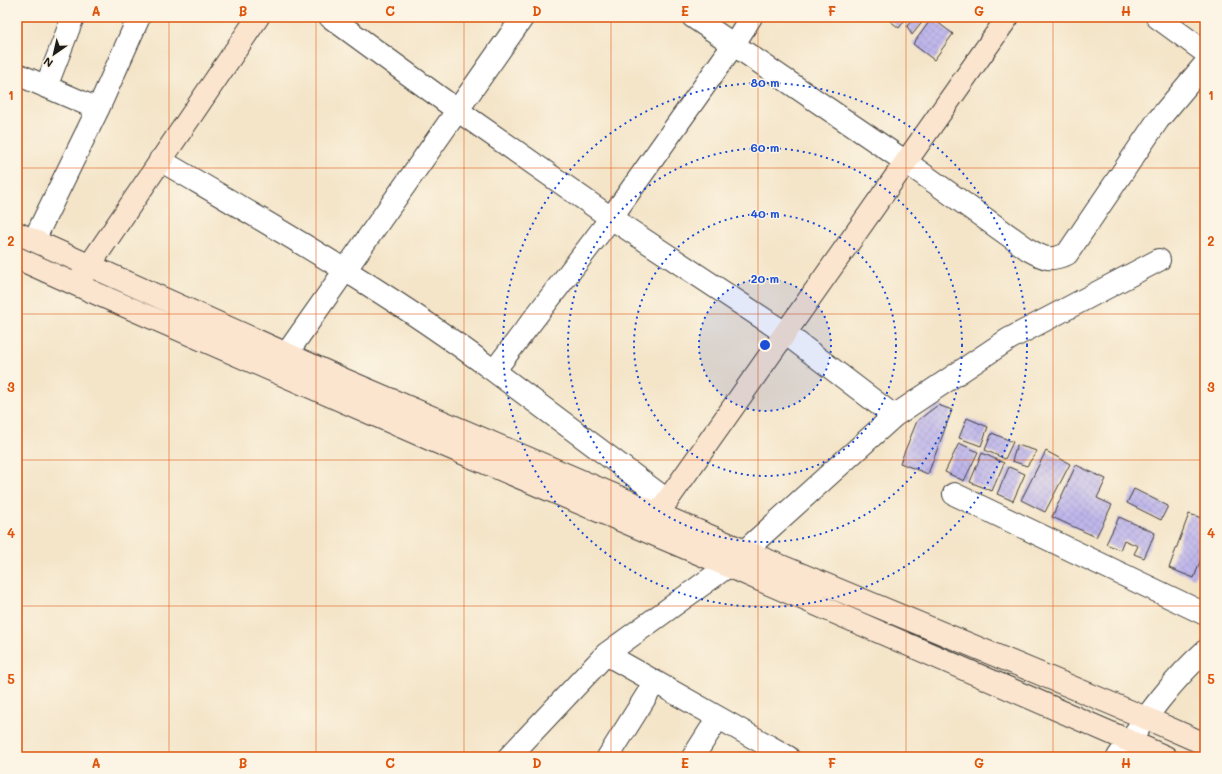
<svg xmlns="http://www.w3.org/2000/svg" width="1222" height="774" font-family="Mali,sans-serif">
  <defs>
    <pattern id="building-cross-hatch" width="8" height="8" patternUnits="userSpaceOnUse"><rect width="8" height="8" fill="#bfb7eb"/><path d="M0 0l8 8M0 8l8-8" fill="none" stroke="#a49dc9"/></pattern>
  </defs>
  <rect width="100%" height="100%" fill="#fcf5e5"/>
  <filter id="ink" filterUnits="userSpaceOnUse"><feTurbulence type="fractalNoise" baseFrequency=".025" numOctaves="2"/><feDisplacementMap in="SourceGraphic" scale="8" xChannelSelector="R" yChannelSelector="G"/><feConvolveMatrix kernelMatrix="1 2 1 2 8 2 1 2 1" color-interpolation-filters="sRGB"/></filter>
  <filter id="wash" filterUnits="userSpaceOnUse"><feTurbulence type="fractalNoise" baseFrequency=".012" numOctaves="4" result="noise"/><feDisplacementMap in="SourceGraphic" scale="16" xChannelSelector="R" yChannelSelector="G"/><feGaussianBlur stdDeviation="0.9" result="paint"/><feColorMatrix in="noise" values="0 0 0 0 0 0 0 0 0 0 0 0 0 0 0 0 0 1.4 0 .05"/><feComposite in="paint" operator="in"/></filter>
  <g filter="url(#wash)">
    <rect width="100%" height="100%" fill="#f4e5c9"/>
    <g id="blocks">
      <!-- building -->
      <path fill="url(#building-cross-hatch)" d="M885,17h22l-8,11z
        M915,17h6l3,3 -12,15 -5,-9z
        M932,18l21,16 -19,26 -21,-16z
        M938,405l14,5 -24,64 -28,-11 17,-42z
        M967,418l21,9 -7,19 -22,-8z
        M992,433l21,9 -8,17 -20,-9z
        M959,443l19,9 -14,29 -19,-9z
        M1017,445l20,6 -10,15 -15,-5z
        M1046,451l24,13 -25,48 -24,-12z
        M982,453l22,10 -12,28 -22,-9z
        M1076,465l30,14 -9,19 15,7 -16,32 -44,-20z
        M1009,467l16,7 -12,27 -16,-7z
        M1134,489l34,17 -7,14 -34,-17z
        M1189,514l16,5v29l-11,30 -25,-10z
        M1119,517l36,16 -11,25 -10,-4 4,-8 -14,-6 -4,10 -14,-6z"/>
    </g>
  </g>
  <g filter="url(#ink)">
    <use href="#blocks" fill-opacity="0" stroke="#3c3a36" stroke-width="1"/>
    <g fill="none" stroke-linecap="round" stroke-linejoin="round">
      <defs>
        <path id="street" d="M330,17l127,93 154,108 174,115 109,83
          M693,17l213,145 123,88c16,9 21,11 38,4l91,-134 47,-56
          M1157,17l48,35
          M17,74l81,35
          M46,87l27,-70
          M160,160c114,67 229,132 334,211
          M34,240l64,-131 41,-92
          M287,353l236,-336
          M954,494l251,120
          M667,500l-173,-129 117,-153 123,-174 17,-27
          M606,654l182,103
          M509,757l97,-103 122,-88 166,-150 115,-77 150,-79
          M608,757l47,-75
          M693,757l25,-39
          M1118,757c26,-37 53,-76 87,-106"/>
        <path id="secondary" d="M17,233l328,147 400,171 401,167 59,26
          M17,258l60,27 357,156 294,125 438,191
          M81,278l177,-261
          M650,525l358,-508"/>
      </defs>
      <!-- street casing -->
      <use href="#street" stroke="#3c3a36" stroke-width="24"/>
      <!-- secondary casing -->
      <use href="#secondary" stroke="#3c3a36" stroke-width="24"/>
      <!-- street -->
      <use href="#street" stroke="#fff" stroke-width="22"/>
      <!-- secondary -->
      <use href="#secondary" stroke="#fbe5cf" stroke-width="22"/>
    </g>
  </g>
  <!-- grid -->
  <path fill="none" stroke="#de560d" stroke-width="1" stroke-opacity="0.55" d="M169,17v740M316,17v740M464,17v740M611,17v740M758,17v740M906,17v740M1053,17v740M17,168h1188M17,314h1188M17,460h1188M17,606h1188"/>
  <!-- distance rings -->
  <circle cx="765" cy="345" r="66" fill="#1d4ed8" fill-opacity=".12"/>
  <g fill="none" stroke="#1d4ed8" stroke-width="2" stroke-dasharray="2 4">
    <circle cx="765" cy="345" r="66"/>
    <circle cx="765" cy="345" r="131"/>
    <circle cx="765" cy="345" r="197"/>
    <circle cx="765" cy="345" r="262"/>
  </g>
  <circle cx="765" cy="345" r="6" fill="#1d4ed8" stroke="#fcf5e5" stroke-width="2"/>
  <g font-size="12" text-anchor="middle" font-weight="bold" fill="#1d4ed8" stroke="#fcf5e5" stroke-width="3" stroke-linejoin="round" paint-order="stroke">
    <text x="765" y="87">80 m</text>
    <text x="765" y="152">60 m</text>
    <text x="765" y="218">40 m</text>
    <text x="765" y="283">20 m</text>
  </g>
  <!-- margin -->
  <rect width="1222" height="774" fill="none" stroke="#fcf5e5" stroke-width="44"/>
  <!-- north arrow -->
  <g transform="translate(54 54) rotate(214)" stroke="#fcf5e5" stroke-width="3" paint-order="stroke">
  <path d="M0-3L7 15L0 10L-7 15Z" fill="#1c1c1c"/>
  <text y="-6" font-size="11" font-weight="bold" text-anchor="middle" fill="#1c1c1c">N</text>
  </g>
  <rect x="22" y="22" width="1178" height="730" fill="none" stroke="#de560d" stroke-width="1.5"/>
  <g font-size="13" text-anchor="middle" font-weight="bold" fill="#de560d">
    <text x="96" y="16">A</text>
    <text x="243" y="16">B</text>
    <text x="390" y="16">C</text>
    <text x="537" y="16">D</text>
    <text x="685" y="16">E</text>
    <text x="832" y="16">F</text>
    <text x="979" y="16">G</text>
    <text x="1126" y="16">H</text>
    <text x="11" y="100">1</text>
    <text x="1211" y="100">1</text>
    <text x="11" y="246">2</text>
    <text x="1211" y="246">2</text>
    <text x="11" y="392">3</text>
    <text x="1211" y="392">3</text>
    <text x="11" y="538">4</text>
    <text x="1211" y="538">4</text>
    <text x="11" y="684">5</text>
    <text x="1211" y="684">5</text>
    <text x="96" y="768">A</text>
    <text x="243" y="768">B</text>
    <text x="390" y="768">C</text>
    <text x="537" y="768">D</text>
    <text x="685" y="768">E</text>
    <text x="832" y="768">F</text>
    <text x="979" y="768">G</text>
    <text x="1126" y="768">H</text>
  </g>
</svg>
